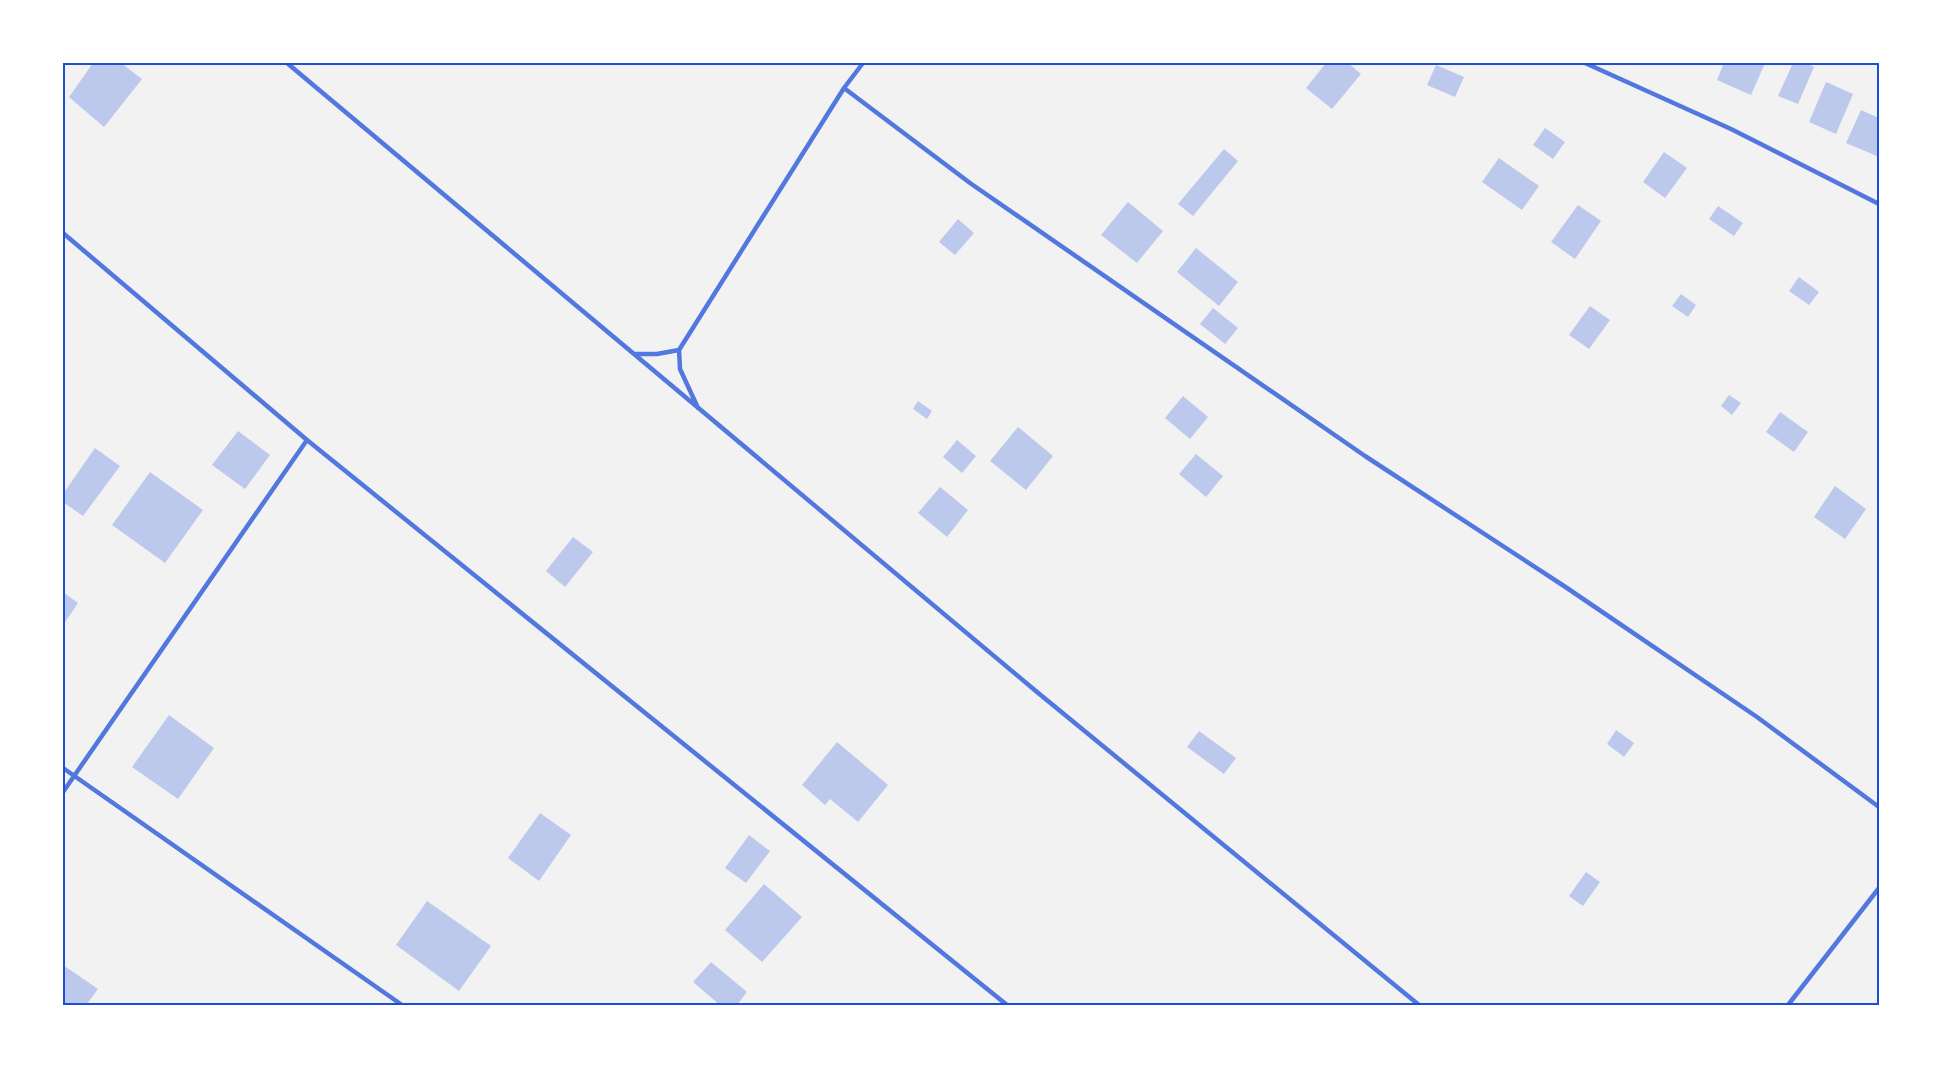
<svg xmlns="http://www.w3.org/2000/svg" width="1942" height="1068" font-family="'DejaVu Sans',sans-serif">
  <rect width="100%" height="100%" fill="#f2f2f2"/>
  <!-- building -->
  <path fill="#bdc9ec" d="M93,63h28l21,16 -38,48 -35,-30z
    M1326,63h22l13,11 -29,35 -26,-21z
    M1724,63h41l-14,32 -34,-15z
    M1793,63h13l8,4 -16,37 -20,-8z
    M1436,65l28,12 -9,20 -28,-12z
    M1826,82l27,12 -17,40 -27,-12z
    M1861,110l18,8v39l-33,-14z
    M1545,128l20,14 -12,17 -20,-14z
    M1224,149l14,12 -45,55 -15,-12z
    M1664,152l23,16 -22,30 -22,-16z
    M1499,158l40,28 -17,24 -40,-28z
    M1128,202l35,29 -26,32 -36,-28z
    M1578,205l23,16 -26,38 -24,-17z
    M1718,206l25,17 -9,13 -25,-17z
    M958,219l16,14 -19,22 -16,-13z
    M1196,248l42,34 -19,24 -42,-34z
    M1799,277l20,15 -10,13 -20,-14z
    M1681,294l15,11 -8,12 -16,-11z
    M1590,306l20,14 -21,29 -20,-14z
    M1213,308l25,20 -13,16 -25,-20z
    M1729,395l12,8 -9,12 -11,-9z
    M1183,396l25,21 -18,22 -25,-21z
    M918,401l14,10 -5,8 -14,-10z
    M1780,412l28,20 -14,20 -28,-20z
    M1018,427l35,29 -27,34 -36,-29z
    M238,431l32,24 -25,34 -33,-24z
    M957,440l19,16 -14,17 -19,-16z
    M95,448l25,18 -37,50 -20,-14v-8z
    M1196,454l27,22 -17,21 -27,-23z
    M150,472l53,38 -38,53 -53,-38z
    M1835,486l31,23 -21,30 -31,-22z
    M940,487l28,23 -21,27 -29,-24z
    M573,537l20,15 -28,35 -19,-16z
    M63,592l15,11 -15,22z
    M169,715l45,33 -36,51 -46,-32z
    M1616,730l18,13 -10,14 -17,-13z
    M1199,731l37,27 -12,16 -37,-27z
    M837,742l51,43 -30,37 -28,-23 -5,6 -23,-20z
    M540,813l31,22 -32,46 -31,-23z
    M749,835l21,16 -24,32 -21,-15z
    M1586,872l14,10 -17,24 -14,-10z
    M764,884l38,33 -40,45 -37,-32z
    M427,901l64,45 -32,45 -63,-46z
    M711,962l36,30 -10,13h-17l-27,-23z
    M63,965l35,24 -12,16h-23z"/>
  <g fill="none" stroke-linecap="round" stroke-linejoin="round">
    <!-- service -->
    <path stroke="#5277de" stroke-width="4.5" d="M287,63l750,629 382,313
      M1585,63l146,66 148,75
      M844,88l126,95 395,273 199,130 193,131 122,90
      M63,233l244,207 700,565
      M679,350l1,19 18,39
      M634,354h23l22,-4 165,-262 19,-25
      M63,768l339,237
      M63,792l244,-352
      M1788,1005l91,-117"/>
  </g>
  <!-- border -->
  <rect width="1942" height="1068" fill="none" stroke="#ffffff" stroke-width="129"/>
  <rect x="64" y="64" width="1814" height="940" fill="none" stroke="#1d4ed8" stroke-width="2"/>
</svg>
